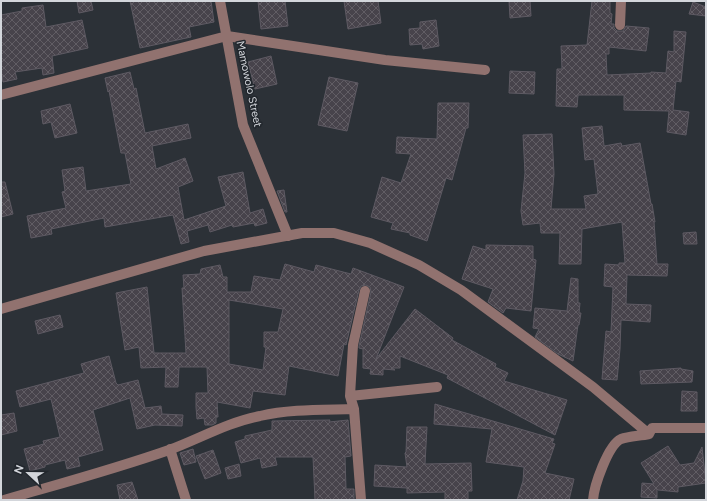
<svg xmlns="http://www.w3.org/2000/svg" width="707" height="501" font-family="Figtree,sans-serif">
  <defs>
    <pattern id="building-cross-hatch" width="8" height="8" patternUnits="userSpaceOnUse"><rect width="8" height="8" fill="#47434b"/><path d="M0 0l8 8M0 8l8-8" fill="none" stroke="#615d64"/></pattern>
  </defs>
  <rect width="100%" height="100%" fill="#2c3137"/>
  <!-- building -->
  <path fill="url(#building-cross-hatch)" stroke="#5e5a63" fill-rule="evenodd" d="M77,1h14l2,9 -14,3z
    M130,1h81l3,21 -25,5 2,10 -51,11z
    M258,1h27l3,25 -27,3z
    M344,1h34l3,22 -33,6z
    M509,1h21l1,15 -21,2z
    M592,1h18v12l2,1 -1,10h3v4l3,3h6l3,-5 23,2 -3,23 -37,-4v7h-3l1,21 44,-2v-1l15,1 2,-22 6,1v-21l12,1 -5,50 -5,-1 -3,29 16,2 -3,23 -19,-3 2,-21 -45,-1v-15h-46l-1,12 -21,-1 1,-37h5l-1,-23 26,-1z
    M693,2l13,5v9l-17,-2z
    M43,5l3,22 36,-7 6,28 -36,8 2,17 -11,2 -1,-7 -27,4 2,7 -14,3 -2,-12v-55l21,-4v-3z
    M436,20l3,26 -16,3 -1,-5 -12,1 -1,-16 11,-1v-6z
    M271,56l6,28 -22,5 -7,-27z
    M510,71l25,1 -1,22 -25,-1z
    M130,72l4,17 2,-1 9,45 43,-9 3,14 -39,8 4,23 29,-11 8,23 -15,6 6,33 42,-14 -8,-29 25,-5 7,41 13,-4 4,14 -12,3 -1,-3 -21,4 -1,-2 -22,7 -2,-7 -21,6 2,11 -8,2 -8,-29 -68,12 -1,-9 -53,11 1,5 -21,4 -4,-22 39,-8 -4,-16 3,-1 -3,-21 21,-3 3,24 45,-7 -6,-31h-4l-12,-62 -1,1 -3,-14z
    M329,77l29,6 -11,48 -29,-6z
    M438,103h31l-1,25h-2l-14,52 -6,-2 -19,63 -17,-6v-2l-19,-4 2,-6 -22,-6 11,-40 19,6 10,-29 -15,-1 1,-16 40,2z
    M70,104l7,29 -22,5 -4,-16 -8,2 -2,-13z
    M602,126l2,20 17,-3 1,3 18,-3 11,61h1l3,18h-1l3,42h11l-1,12 -40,-1 -1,29 25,1 -1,17 -29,-2 -1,29 -3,31 -15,-1 4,-48 5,1 2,-45 -9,-1 1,-22 14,1v-2h6l-3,-41 -40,7 -1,35h-22l1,-31h-19l-1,-10 -17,2 -2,-14 4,-38 -2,-38 29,-1 2,40 -3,35h35l-2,-13 14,-2 -4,-35 -9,1 -3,-32z
    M1,182h4l8,32 -12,3z
    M284,190l3,22h-2l-8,-21z
    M696,232l1,12h-13l-1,-11z
    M486,245l47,1v13l3,1 -5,51 -25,-3 -3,5 -15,-11 5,-13 -31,-10 11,-33 13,4z
    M285,264l29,8 2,-7 35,9 2,-6 51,19 -28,72 39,-50 38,29 -1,2 44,24 -1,3 13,6 -4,8 63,19 -12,35 -108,-57 1,-3 -48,-19v12h-8l3,2 -12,-1v6l-13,-1 1,-5 -8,-1v-19l-4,-1v-2l12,-54 -1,-5 -4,-2 -5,1 -2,4 -13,55 -2,-1 -6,32 -49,-10 -4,29 -32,-4 -3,17 -33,-6 1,15h-2v6l-4,2h-7l-1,-7 -7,1 -1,-12v-14h12l-1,-26h-28l-1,20h-13l1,-20 -25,1 -2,-21 -14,3 -9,-57 31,-6 7,66h32l-4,-65h2l-1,-13 17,-1 1,-5 19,-4 3,12h4v15h24l3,-16 26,4zM229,300l54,9 -5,23h-14v15h2l-3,23 -34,-6z
    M571,278l7,1v24h2l-1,10h2l-2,12h-1l-5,36 -15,-7 -23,-17 4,-8 -6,-1 2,-20 32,3z
    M60,315l3,12 -25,7 -3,-13z
    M109,356l7,27 2,2 20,-5 7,28 16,-2 1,8 21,1 -1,11 -27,-1 -18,4 -7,-31 -37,12 10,40 -25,7 2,9 -13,3 -2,-9 -20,5v2l-15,4 -6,-22 20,-5 -1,-3 17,-4 -9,-38 -31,8 -4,-16 68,-18 -3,-9z
    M681,368v1l12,2 -1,11 -51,2 -1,-13z
    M682,391l15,1v19h-16z
    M435,404l119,35 -2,4 3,1 -10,29 29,6 -5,21h-52l6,-19 1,-14 -38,-5 6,-33 -58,-5z
    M14,413l3,18 -16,4v-20z
    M330,420l-1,2 19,-2 3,36 -6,1 1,32h8v11h-39l-2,-43h-38l2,8 -15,3 -2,-10 -19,5 -6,-21 10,-3v-3l27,-6v-9z
    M407,427h20l-2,37 46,-1 1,28h-4v9h-23v-8l-38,1v-5l-33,-2 1,-21 32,2 -2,-14 1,-1z
    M668,446l12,19 14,-2 8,-16 4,36 -28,4v5l-20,-2 -1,-1v9l-16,-1 1,-14 12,1 -13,-21z
    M193,449l3,13 -12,3 -4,-12z
    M213,450l8,23 -16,6 -9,-23z
    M239,464l2,12 -13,3 -3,-11z
    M132,482l6,18h-18l-3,-15z"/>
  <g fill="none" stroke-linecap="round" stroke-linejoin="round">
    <!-- minor -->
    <path stroke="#91726f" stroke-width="10" d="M220,1l23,124 45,111
      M620,25l1,-24
      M1,95l226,-59 158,24 100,10
      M1,309l203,-58 98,-18h32l36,10 49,22 42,25 132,97 56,47
      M350,396l87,-9
      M649,434l3,-6h54
      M170,449l16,51
      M4,500c55,-16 111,-31 165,-50 30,-11 59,-28 91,-34 30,-7 63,-6 94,-7
      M361,500l-7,-91 -4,-13 3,-51 12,-54
      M593,500c1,-14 15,-55 28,-61 8,-3 19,-3 28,-5"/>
  </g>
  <g text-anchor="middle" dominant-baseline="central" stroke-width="3" stroke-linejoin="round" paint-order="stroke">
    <!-- street labels -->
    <g font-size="11" fill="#d3d6db" stroke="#22272d">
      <text transform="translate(249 84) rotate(78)">Mamowolo Street</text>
    </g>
  </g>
  <!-- border -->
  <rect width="707" height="501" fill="none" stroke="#d3d6db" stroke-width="4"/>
  <!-- north arrow -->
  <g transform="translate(28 473) rotate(292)" stroke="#22272d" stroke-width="3" paint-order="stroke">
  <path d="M0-3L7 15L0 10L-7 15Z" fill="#d3d6db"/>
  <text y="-6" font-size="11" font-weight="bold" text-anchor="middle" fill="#d3d6db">N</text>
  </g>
</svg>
